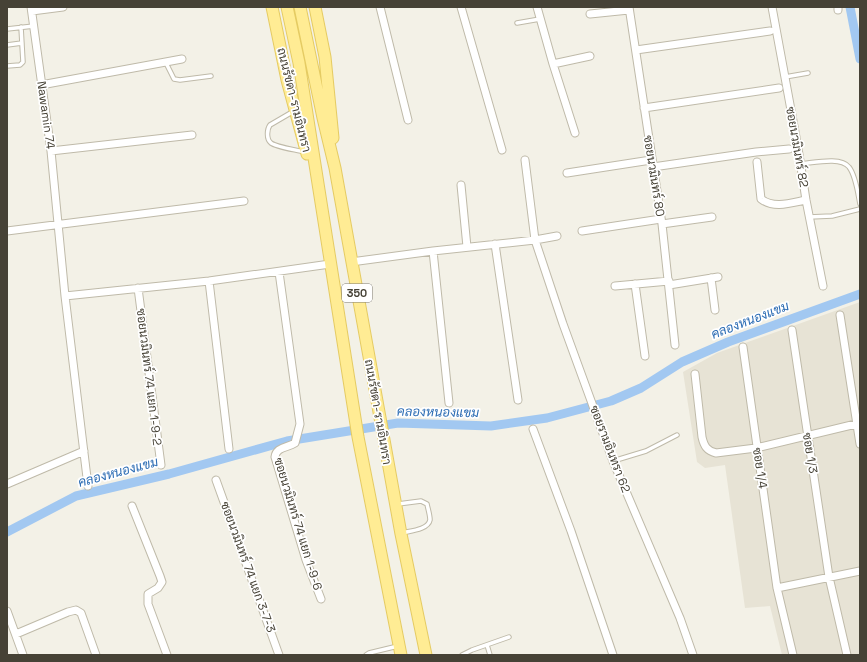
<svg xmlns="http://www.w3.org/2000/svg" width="867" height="662" font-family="'Space Grotesk',Sarabun,sans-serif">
  <rect width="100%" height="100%" fill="#f3f1e7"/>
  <!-- residential -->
  <path fill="#e7e3d5" d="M860,302v353h-78l-12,-49 -25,2 -20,-143 -20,3 -8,-6 -14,-90 34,-19z"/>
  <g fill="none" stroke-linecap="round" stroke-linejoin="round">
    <!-- canal -->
    <path stroke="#a2c8f1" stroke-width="9" d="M850,7l10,52
      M7,532l69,-36 93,-22 118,-33 111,-18 93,3 56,-8 64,-17 30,-13 41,-26 46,-20 132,-48"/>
    <defs>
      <path id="lane" d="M517,23l23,-4
        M7,29l27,-3
        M7,45l15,-2
        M166,63l8,16 6,1 31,-4
        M7,66l13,-1 3,-3 -2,-35
        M785,77l23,-4
        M294,111l-24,14c-3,4 -4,14 1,18 5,4 26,7 33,9
        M800,164c13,-1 41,-8 49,3 7,9 9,27 11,37
        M809,217l23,-1 28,-7
        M613,461l33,-10 31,-16
        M398,504l23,-3 6,3c1,5 3,11 3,16 -2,10 -21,11 -28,13
        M487,645l3,10
        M366,655l3,-2 29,-7
        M462,655l10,-5 37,-13"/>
      <path id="street" d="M31,7l20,144 14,145 23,190
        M380,7l28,113
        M461,7l41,143
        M537,7l16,57 22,69
        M629,7l33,217 13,121
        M772,7l26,141 8,52 17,86
        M838,7v3
        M32,11l31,-4
        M590,14l39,-4
        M636,50l134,-19
        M553,64l37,-8
        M41,85l141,-26
        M644,108l135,-20
        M51,151l141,-16
        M525,160l10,80 28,84 50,137 67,157 13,37
        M757,162l4,37c13,10 30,4 45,1
        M653,167l103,-15 33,-3
        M567,173l84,-13
        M461,185l6,62
        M662,224l50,-7
        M7,231l237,-30
        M582,231l79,-12
        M495,244l23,156
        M433,251l16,152
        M351,262l82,-11 102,-11 22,-4
        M279,272l21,152 -5,19c-8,5 -19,4 -20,14l31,103 15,39
        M711,278l4,32
        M209,281l20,168
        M635,284l10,72
        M669,285l49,-8
        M615,286l54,-5
        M138,288l23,177
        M65,296l144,-15 121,-17
        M840,315l20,129
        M792,330l37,247 18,78
        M743,347l34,241 16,67
        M695,374l7,63c2,9 5,14 14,16l40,-5 104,-25
        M533,429l38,102 42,124
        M216,480l63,175
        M7,484l77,-33
        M132,506l28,70 2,6 -4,6 -10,6v10l19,51
        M777,588l83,-17
        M7,611l16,44
        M16,634l52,-22 8,-2 5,3 15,42"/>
      <path id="primary" d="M272,7l15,73 20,74
        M287,7l12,56 59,374 43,218
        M300,7l23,111 12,50 66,366 25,121
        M315,7l10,50 8,81"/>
    </defs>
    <!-- lane casing -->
    <use href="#lane" stroke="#bfbaa9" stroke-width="5.5"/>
    <!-- street casing -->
    <use href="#street" stroke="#bfbaa9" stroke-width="9"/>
    <!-- primary casing -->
    <use href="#primary" stroke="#e5cb63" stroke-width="13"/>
    <!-- lane -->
    <use href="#lane" stroke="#fff" stroke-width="3.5"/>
    <!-- street -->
    <use href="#street" stroke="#fff" stroke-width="7"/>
    <!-- primary -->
    <use href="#primary" stroke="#ffec94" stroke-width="11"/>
  </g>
  <g text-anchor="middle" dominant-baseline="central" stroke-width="3.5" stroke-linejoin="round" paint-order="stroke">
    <!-- shield labels -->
    <rect fill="#fff" stroke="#7e7b72" stroke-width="1" x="342" y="284" width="30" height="18" rx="3"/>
    <g font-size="11" font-weight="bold" fill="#464236">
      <text x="357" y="293">350</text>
    </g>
    <!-- street labels -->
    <g font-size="12" fill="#464236" stroke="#fff">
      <text transform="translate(294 100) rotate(76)">ถนนรัชดา-รามอินทรา</text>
      <text transform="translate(46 115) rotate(82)">Nawamin 74</text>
      <text transform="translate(797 147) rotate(80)">ซอยนวมินทร์ 82</text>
      <text transform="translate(654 176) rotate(81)">ซอยนวมินทร์ 80</text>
      <text transform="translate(149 377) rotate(83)">ซอยนวมินทร์ 74 แยก 1-9-2</text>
      <text transform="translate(378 412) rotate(80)">ถนนรัชดา-รามอินทรา</text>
      <text transform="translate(610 449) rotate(69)">ซอยรามอินทรา 62</text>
      <text transform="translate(810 453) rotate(81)">ซอย 1/3</text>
      <text transform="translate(760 468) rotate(81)">ซอย 1/4</text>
      <text transform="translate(298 524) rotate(73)">ซอยนวมินทร์ 74 แยก 1-9-6</text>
      <text transform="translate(248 567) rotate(70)">ซอยนวมินทร์ 74 แยก 3-7-3</text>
    </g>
    <!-- water labels -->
    <g font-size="13" font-style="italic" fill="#2d6db4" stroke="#fff">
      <text transform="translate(750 320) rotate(-21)">คลองหนองแขม</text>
      <text transform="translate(438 412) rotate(1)">คลองหนองแขม</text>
      <text transform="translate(118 472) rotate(-15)">คลองหนองแขม</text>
    </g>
  </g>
  <!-- border -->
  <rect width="867" height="662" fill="none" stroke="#464236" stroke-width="16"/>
</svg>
